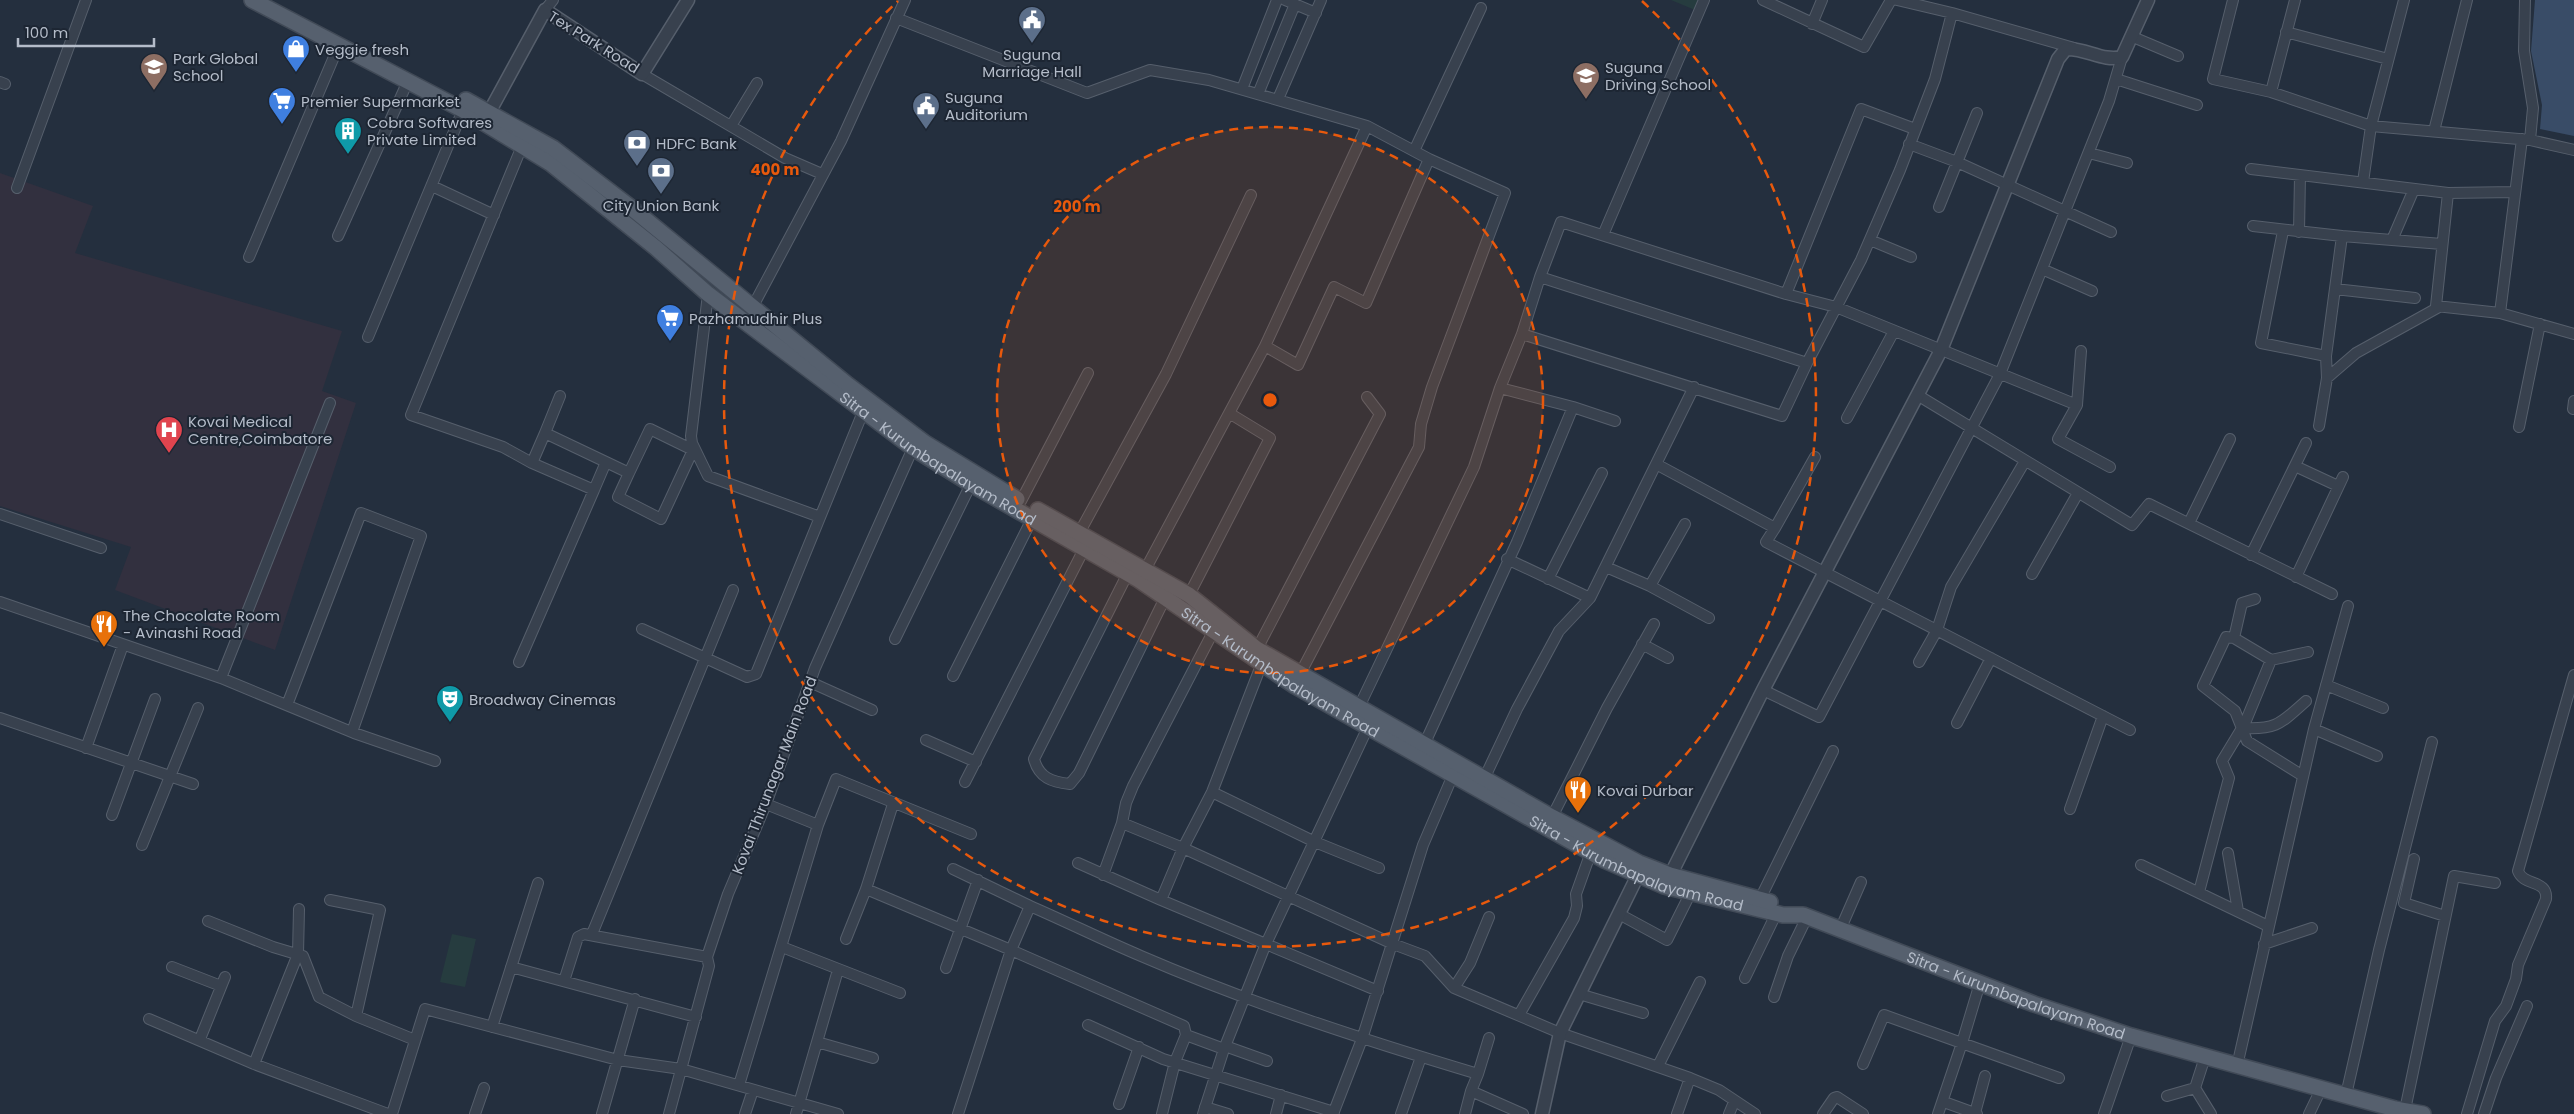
<svg xmlns="http://www.w3.org/2000/svg" width="2574" height="1114" font-family="Poppins,sans-serif">
  <rect width="100%" height="100%" fill="#242f3e"/>
  <!-- medical -->
  <path fill="#32303f" d="M0,173l93,33 -18,47 267,78 -20,60 34,12 -81,247 -160,-60 16,-43 -131,-41z"/>
  <!-- green -->
  <path fill="#263c3f" d="M1671,0h28l-4,10z
    M452,934l24,5 -11,48 -25,-5z"/>
  <!-- water -->
  <path fill="#394c67" d="M2535,0h39v136l-34,-7 2,-24 -11,-54z"/>
  <g fill="none" stroke-linecap="round" stroke-linejoin="round">
    <defs>
      <path id="minor" d="M1285,0l31,13
        M1763,0l101,47 27,-47
        M1897,0l55,13
        M2233,0l-20,79 58,13 100,34 159,14 44,10
        M2525,0l-1,51 9,57 -3,32
        M545,10l8,-10
        M896,18l191,75 63,-23 59,10 158,46 -102,220
        M1812,24l10,-24
        M2286,32l102,27
        M2133,37l45,19
        M642,74l143,84 37,16
        M2116,79l81,26
        M0,82l5,2
        M1242,89l35,-89
        M2271,92l24,-92
        M1258,94l37,-90
        M1278,99l43,-99
        M731,126l26,-43
        M1367,126l62,33
        M2434,131l33,-131
        M1909,144l48,18 154,70
        M1414,151l67,-143
        M2089,153l38,10
        M2251,169l197,24 -12,113 64,7 74,21
        M2363,182l8,-56 33,-126
        M432,186l62,29
        M17,188l69,-188
        M2448,193l67,-1
        M1939,207l38,-94
        M2253,226l89,10 100,8
        M2283,231l-22,112 65,13
        M2299,232l1,-57
        M1603,235l101,-235
        M338,236l70,-155
        M1870,240l41,17
        M2392,240l22,-51
        M249,257l90,-212
        M2042,269l50,22
        M1540,277l267,86
        M2335,289l80,9
        M708,294l-17,142 1,7 16,33 112,41
        M1786,294l75,-185 54,20
        M752,308l89,-167 64,-141
        M2500,313l22,-174
        M1522,334l260,82 25,-53 54,-103 39,-90 35,-91 17,-66 122,35
        M368,337l95,-227
        M2081,351l-4,54 -19,34 52,28
        M2327,378l-1,-22 16,-120
        M560,396l-15,37 61,29
        M1919,396l213,129 17,-21 183,90
        M1573,407l42,14
        M2573,409l1,-8
        M1847,418l47,-87
        M2319,426l8,-48 29,-25 83,-46
        M2519,427l21,-103
        M532,463l13,-30
        M1656,464l119,64 40,-71
        M2295,466l43,20
        M594,490l12,-28 23,11 21,-44 43,21 -32,69 -43,-22 11,-24
        M1021,501l67,-128
        M0,514l101,34
        M2189,523l41,-84
        M1775,528l-9,14 364,188
        M1077,537l89,-163 85,-179
        M2251,555l55,-112
        M1507,559l83,39 104,-211
        M1606,567l44,19 59,32
        M1145,570l120,-224 33,19 36,-78 32,16 63,-144 76,34 -73,194 -11,37 -2,23 -119,227
        M1128,573l-94,186c5,19 18,23 36,25l9,-11 86,-175
        M2032,574l46,-81
        M2296,577l47,-100
        M1548,579l54,-106
        M1650,586l35,-62
        M1189,595l81,-157 -41,-25
        M2255,599l-13,4 -8,35 -8,-1 -23,49 32,25 12,30 56,35
        M0,602l221,76 133,55 81,28
        M642,629l105,48 9,-3 107,-262
        M2234,638l37,22 37,-8
        M895,639l76,-155
        M1642,644l26,14
        M1257,649l123,-235 -13,-17
        M519,662l75,-172 -62,-27 -29,-16 -92,-32 111,-269
        M1919,662l18,-32 14,-43 74,-126
        M1262,663l-50,129 -29,56 -22,52 217,91
        M953,676l79,-157
        M221,678l109,-275
        M810,682l62,28
        M2326,685l57,23
        M1763,690l56,27 181,-343 109,-273 13,-44
        M287,705l74,-192 60,23 -69,196
        M1359,707l115,-240 26,-79 22,-54 18,-57 21,-55 225,72 50,13 241,98
        M0,718l193,66
        M1957,723l34,-65
        M2242,728c35,2 39,-5 64,-27
        M2314,729l63,27
        M926,740l50,22
        M1424,745l93,-203 56,-135 -73,-19
        M86,748l37,-103
        M1484,779l33,-70 42,-78 31,-33
        M965,782l119,-233
        M1212,792l103,50 64,26
        M766,804l52,21
        M2070,809l33,-93
        M112,815l43,-116
        M1552,817l55,-109 47,-84
        M1122,823l4,-20 7,-17 81,-156
        M142,845l56,-137
        M2228,853l10,58
        M2414,859l-10,44 41,13
        M1078,863l83,37
        M2141,865l127,61
        M953,869l77,37
        M1103,875l19,-52 61,25 210,96 32,12 29,32 106,45 130,45 29,12 36,24
        M866,889l145,61 -53,164
        M2199,892l30,-114 -7,-17 23,-38 26,-63
        M1760,899l73,-148
        M330,900l50,10 -24,106
        M1619,914l48,26 24,-48
        M208,921l65,26 30,9 16,41 37,19 59,24
        M1840,930l21,-48
        M592,934l141,-344
        M846,939l20,-50 27,-85
        M2264,944l48,-16
        M782,947l118,46
        M172,967l49,19
        M511,967l185,50
        M946,968l32,-88
        M1745,978l31,-64
        M564,981l14,-44 6,-3 123,23
        M1454,988l16,-25 19,-46
        M1579,994l64,19
        M1774,997l14,-41 19,-39
        M1519,1015l55,-97 3,-12 -1,-12 15,-42
        M149,1019l105,45 134,50
        M1088,1025l75,34 171,53
        M492,1027l46,-144
        M200,1039l25,-62
        M817,1042l56,16
        M1225,1046l42,15
        M1224,1049l-38,-14 -2,-9 -173,-76 19,-44c37,16 73,34 111,50 109,47 223,84 337,118l-7,17 52,23
        M254,1064l44,-110 1,-45
        M1863,1064l21,-49 175,63
        M1658,1066l42,-84
        M2237,1066l77,-337 34,-123
        M1478,1074l11,-36
        M739,1085l79,-260 18,-46 135,55
        M2195,1088l10,-31
        M2346,1095l33,-145 53,-208
        M2167,1096l28,-8 16,26
        M1944,1102l33,12
        M1119,1104l20,-57
        M1205,1107l23,7
        M2405,1110l49,-234 41,7
        M1975,1113l10,-37
        M392,1114l33,-105 193,51 63,9 157,45
        M475,1114l9,-26
        M602,1114l33,-115
        M669,1114l40,-148 -2,-9 21,-63 38,-90 49,-136 98,-220
        M745,1114l8,-24
        M796,1114l42,-144
        M1162,1114l13,-52 11,-27
        M1203,1114l21,-65 41,-103 103,-219
        M1276,1114l5,-19
        M1333,1114l29,-75 61,-194 30,-70
        M1401,1114l20,-57
        M1465,1114l6,-23
        M1677,1114l13,-36
        M1729,1114l5,-12
        M1823,1114l11,-16 3,-1 26,17
        M1938,1114l24,-71 18,-60
        M2104,1114l27,-78
        M2309,1114l12,-25
        M2467,1114l28,-93 11,-15 10,-27 2,-14 28,-66c2,-20 -22,-12 -28,-28l56,-196
        M2484,1114l12,-36 31,-72"/>
      <path id="tertiary" d="M485,120l60,-110 97,64 46,-74
        M1666,884l97,-194 178,-340 117,-291 8,-10c20,-1 37,13 56,8l26,-57
        M1542,1114l18,-81 78,-158"/>
      <g id="primary">
        <path id="s1" d="M252,0l211,110 87,53 106,85 52,46 205,154 58,36 168,96 156,106 309,174 60,26 119,29h20l231,89 97,32 264,73 28,5"/>
        <path d="M466,100l87,48 81,62 214,175 77,58 92,56"/>
        <path d="M1038,510l151,85 68,54 295,168 87,46 31,12 100,27"/>
      </g>
    </defs>
    <!-- minor casing -->
    <use href="#minor" stroke="#565f6c" stroke-width="12"/>
    <!-- tertiary casing -->
    <use href="#tertiary" stroke="#565f6c" stroke-width="15"/>
    <!-- primary casing -->
    <use href="#primary" stroke="#414a57" stroke-width="18"/>
    <!-- minor -->
    <use href="#minor" stroke="#38414e" stroke-width="10"/>
    <!-- tertiary -->
    <use href="#tertiary" stroke="#38414e" stroke-width="12"/>
    <!-- primary -->
    <use href="#primary" stroke="#56606e" stroke-width="15"/>
  </g>
  <!-- distance rings -->
  <circle cx="1270" cy="400" r="273" fill="#e8590c" fill-opacity=".12"/>
  <g fill="none" stroke="#e8590c" stroke-width="2.5" stroke-dasharray="9 6">
    <circle cx="1270" cy="400" r="273"/>
    <path d="M1642 1A546 546 0 1 1 898 1"/>
  </g>
  <!-- icons -->
  <defs>
    <symbol id="civic-pin" viewBox="-11 -11 22 30"><path d="M0 17L-7.5 6A9.5 9.5 0 1 1 7.5 6Z" fill="#5c6f8a" stroke="#1d2633"/><path d="M-.6-6.5H3V-4.5H.6V-3L4-1V1h2V6H-6V1h2V-1L-.6-3ZM-1.2 2.5V6h2.4V2.5Z" fill="#fff"/></symbol>
    <symbol id="shop-pin" viewBox="-11 -11 22 30"><path d="M0 17L-7.5 6A9.5 9.5 0 1 1 7.5 6Z" fill="#3f7fe0" stroke="#1d2633"/><path d="M-5-2.5h2.3a2.7 3.5 0 0 1 5.4 0H5L5.5 6h-11ZM-1.5-2.5h3a1.5 2.3 0 0 0-3 0Z" fill="#fff"/></symbol>
    <symbol id="school-pin" viewBox="-11 -11 22 30"><path d="M0 17L-7.5 6A9.5 9.5 0 1 1 7.5 6Z" fill="#8d6e63" stroke="#1d2633"/><path d="M0-5L7-2L0 1L-7-2ZM-4 1L0 2.5L4 1V4Q0 6-4 4Z" fill="#fff"/></symbol>
    <symbol id="supermarket-pin" viewBox="-11 -11 22 30"><path d="M0 17L-7.5 6A9.5 9.5 0 1 1 7.5 6Z" fill="#3f7fe0" stroke="#1d2633"/><path d="M-6-5.5h2.5l.6 2H6L4.5 2H-2.5L-4.4-4H-6ZM-1.5 3.2a1.3 1.3 0 1 0 .1 0ZM3 3.2a1.3 1.3 0 1 0 .1 0Z" fill="#fff"/></symbol>
    <symbol id="building-pin" viewBox="-11 -11 22 30"><path d="M0 17L-7.5 6A9.5 9.5 0 1 1 7.5 6Z" fill="#0f9aa8" stroke="#1d2633"/><path d="M-4-6H4V6H1V3H-1V6H-4ZM-2.5-4.3h1.7v1.8h-1.7ZM.8-4.3h1.7v1.8H.8ZM-2.5-1h1.7V.8h-1.7ZM.8-1h1.7V.8H.8Z" fill="#fff"/></symbol>
    <symbol id="bank-pin" viewBox="-11 -11 22 30"><path d="M0 17L-7.5 6A9.5 9.5 0 1 1 7.5 6Z" fill="#5c6f8a" stroke="#1d2633"/><path d="M-6-4H6V4H-6ZM0-2.3a2.3 2.3 0 1 0 0 4.6a2.3 2.3 0 1 0 0-4.6Z" fill="#fff"/></symbol>
    <symbol id="hospital-pin" viewBox="-11 -11 22 30"><path d="M0 17L-7.5 6A9.5 9.5 0 1 1 7.5 6Z" fill="#e0444e" stroke="#1d2633"/><path d="M-5-5h3v3.5h4V-5h3V5h-3V1.5h-4V5h-3Z" fill="#fff"/></symbol>
    <symbol id="restaurant-pin" viewBox="-11 -11 22 30"><path d="M0 17L-7.5 6A9.5 9.5 0 1 1 7.5 6Z" fill="#e8710a" stroke="#1d2633"/><path d="M-5-6h1v4h1v-4h1v4h1v-4h1v5L-1.5 .5V6h-2V.5L-5-1ZM5-6V6H3V1.5H1.5Q1.5-4 5-6Z" fill="#fff"/></symbol>
    <symbol id="theatre-pin" viewBox="-11 -11 22 30"><path d="M0 17L-7.5 6A9.5 9.5 0 1 1 7.5 6Z" fill="#0f9aa8" stroke="#1d2633"/><path d="M-5-5.5Q0-4 5-5.5V0Q5 5 0 6Q-5 5-5 0ZM-3.3-2.5H-1v1.5H-3.3ZM1-2.5H3.3v1.5H1ZM-2.8 1Q0 5.5 2.8 1Z" fill="#fff"/></symbol>
  </defs>
  <g fill-rule="evenodd">
    <use href="#civic-pin" x="1016" y="4" width="32" height="43"/>
    <use href="#shop-pin" x="280" y="33" width="32" height="43"/>
    <use href="#school-pin" x="138" y="51" width="32" height="43"/>
    <use href="#school-pin" x="1570" y="60" width="32" height="43"/>
    <use href="#supermarket-pin" x="266" y="85" width="32" height="43"/>
    <use href="#civic-pin" x="910" y="90" width="32" height="43"/>
    <use href="#building-pin" x="332" y="115" width="32" height="43"/>
    <use href="#bank-pin" x="621" y="127" width="32" height="43"/>
    <use href="#bank-pin" x="645" y="155" width="32" height="43"/>
    <use href="#supermarket-pin" x="654" y="302" width="32" height="43"/>
    <use href="#hospital-pin" x="153" y="414" width="32" height="43"/>
    <use href="#restaurant-pin" x="88" y="608" width="32" height="43"/>
    <use href="#theatre-pin" x="434" y="683" width="32" height="43"/>
    <use href="#restaurant-pin" x="1562" y="774" width="32" height="43"/>
  </g>
  <g text-anchor="middle" dominant-baseline="central" stroke-width="4" stroke-linejoin="round" paint-order="stroke">
    <!-- street labels -->
    <g font-size="15" fill="#b4bcc9" stroke="#1d2633">
      <text transform="translate(594 42) rotate(32)">Tex Park Road</text>
      <text stroke="none"><textPath href="#s1" startOffset="828">Sitra - Kurumbapalayam Road</textPath></text>
      <text stroke="none"><textPath href="#s1" startOffset="1232">Sitra - Kurumbapalayam Road</textPath></text>
      <text transform="translate(774 775) rotate(-69)">Kovai Thirunagar Main Road</text>
      <text stroke="none"><textPath href="#s1" startOffset="1638">Sitra - Kurumbapalayam Road</textPath></text>
      <text stroke="none"><textPath href="#s1" startOffset="2042">Sitra - Kurumbapalayam Road</textPath></text>
    </g>
    <!-- poi labels -->
    <g font-size="15" fill="#b4bcc9" stroke="#1d2633" text-anchor="start">
      <text x="315" y="49">Veggie fresh</text>
      <text x="1032" y="54" text-anchor="middle">Suguna<tspan x="1032" dy="17">Marriage Hall</tspan></text>
      <text x="173" y="58">Park Global<tspan x="173" dy="17">School</tspan></text>
      <text x="1605" y="67">Suguna<tspan x="1605" dy="17">Driving School</tspan></text>
      <text x="945" y="97">Suguna<tspan x="945" dy="17">Auditorium</tspan></text>
      <text x="301" y="101">Premier Supermarket</text>
      <text x="367" y="122">Cobra Softwares<tspan x="367" dy="17">Private Limited</tspan></text>
      <text x="656" y="143">HDFC Bank</text>
      <text x="661" y="205" text-anchor="middle">City Union Bank</text>
      <text x="689" y="318">Pazhamudhir Plus</text>
      <text x="188" y="421">Kovai Medical<tspan x="188" dy="17">Centre,Coimbatore</tspan></text>
      <text x="123" y="615">The Chocolate Room<tspan x="123" dy="17">- Avinashi Road</tspan></text>
      <text x="469" y="699">Broadway Cinemas</text>
      <text x="1597" y="790">Kovai Durbar</text>
    </g>
  </g>
  <circle cx="1270" cy="400" r="8" fill="#e8590c" stroke="#1d2633" stroke-width="2.5"/>
  <g font-size="15" text-anchor="middle" font-weight="bold" fill="#e8590c" stroke="#1d2633" stroke-width="4" stroke-linejoin="round" paint-order="stroke">
    <text x="775" y="175">400 m</text>
    <text x="1077" y="212">200 m</text>
  </g>
  <!-- scale -->
  <path d="M18 38v8h136v-8" fill="none" stroke="#b4bcc9" stroke-width="2.5"/>
  <text x="25" y="38" font-size="15" fill="#b4bcc9" stroke="#1d2633" stroke-width="4" paint-order="stroke">100 m</text>
</svg>
